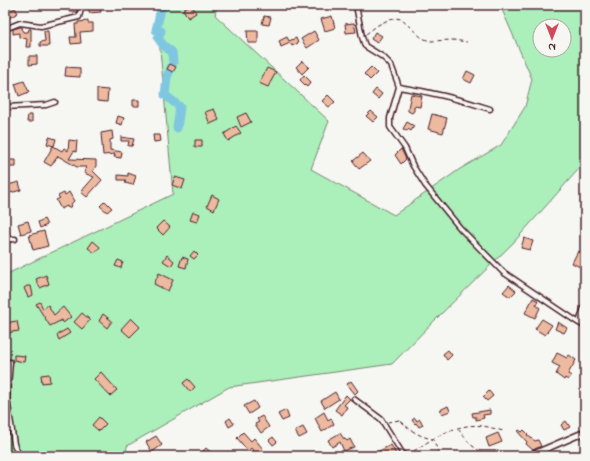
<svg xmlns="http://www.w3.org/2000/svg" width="590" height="461" font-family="'Indie Flower',sans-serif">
  <rect width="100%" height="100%" fill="#f6f6f2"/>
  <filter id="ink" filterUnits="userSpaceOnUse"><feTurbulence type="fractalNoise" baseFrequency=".025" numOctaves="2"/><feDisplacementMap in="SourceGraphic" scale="8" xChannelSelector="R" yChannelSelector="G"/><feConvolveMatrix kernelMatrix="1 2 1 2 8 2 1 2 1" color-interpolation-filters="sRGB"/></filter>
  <g filter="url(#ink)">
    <!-- green -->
    <path fill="#abefba" stroke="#7a8772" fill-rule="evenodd" d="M156,5h61l-2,10 114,106 -18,48 83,46 66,-46 41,-24 24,-38 7,-28 -32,-74h85v157l-72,81 -76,75 -45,46 -163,23 -102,59 -1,10h-121v-181l168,-81zM540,26h24v24h-24z"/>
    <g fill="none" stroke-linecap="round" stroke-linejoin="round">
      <!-- river -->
      <path stroke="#7fc7e0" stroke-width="9" d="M162,5l-6,25 5,1 -3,7 5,7 9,7 1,11 -6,14 -2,18 15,12 -3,21"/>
    </g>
    <!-- building -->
    <path fill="#edba9f" stroke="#4a1f2b" d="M70,5h8l-1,7h-8z
      M94,5v3l6,-1 1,5 -12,1v-7z
      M190,5h2l4,8 -8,5 -5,-9z
      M15,8l3,5 -13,7v-7z
      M264,16l7,1 -2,8 -7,-1z
      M332,16l3,12 -10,3 -4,-12z
      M88,21v2h5v8l-13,1 1,11 -10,1 -1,-7h6l-1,-13h3v-2z
      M354,23l2,9 -10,1 -1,-9z
      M20,27h2l1,5h5l1,-3h2v18h-5l1,-8 -8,-2v-4l-6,1v-5z
      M44,31h4l1,15h-9v-4l5,-1z
      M247,31h11v12h-10z
      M314,31l5,9 -12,8 -6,-9z
      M375,32l7,4 -5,7 -6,-4z
      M287,37l2,4 7,-3 2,5 -6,3 -2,-3 -9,4 -2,-6z
      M29,56h8v8l-8,1z
      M302,61l7,6 -7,7 -6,-7z
      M170,64l6,3 -3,5 -6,-3z
      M66,67l14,1v9l-15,-1z
      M371,67l6,6 -7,7 -6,-6z
      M267,68l9,4 -8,15 -9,-4z
      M467,71l8,4 -4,8 -8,-4z
      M304,75l7,7 -4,5 -7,-7z
      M24,81l5,11 -10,4 -4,-12z
      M97,89l11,1 -1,12 -10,-1z
      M376,89l6,5 -4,5 -6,-5z
      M411,94l11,2 -2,11 -6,-1v5l-2,2 -4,-2v-3z
      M328,95l7,7 -6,5 -7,-6z
      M133,100h6v6h-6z
      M214,109l5,11 -9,4 -5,-12z
      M371,111l7,6 -5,5 -7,-6z
      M246,113l5,9 -10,5 -4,-10z
      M432,114l15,4 -4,15 -15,-4z
      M28,115h4v7h-5z
      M118,116l6,2 -2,7 -6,-2z
      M407,122l7,4 -3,5 -3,-2 -1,2 -4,-2z
      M236,126l5,7 -13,8 -4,-7z
      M112,131l1,8 -3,1v10l12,2 -1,6 -7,-1 1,-3 -12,1 -2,-22z
      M153,135h7l1,6 -7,1z
      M49,137l7,2 -2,7 -7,-2z
      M121,137l13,2 -2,7h-4l1,-5h-8z
      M69,140l8,1 -1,11 -2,-1 -5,8 27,1v6l-3,5 9,9 -15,17 -6,-5 13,-15 -10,-4 2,-6h-9l-19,-11 -7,10 -7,-4 9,-16 9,5 2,-3 4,3z
      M195,140h7v7h-7z
      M401,149l5,10 -5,5 -6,-9z
      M363,153l7,8 -11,8 -6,-8z
      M9,160h7v7h-7z
      M128,173l8,3 -3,9 -8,-2 1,-3h-8v-5l10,1z
      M175,177l10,3 -3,9 -10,-4z
      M19,182l2,8 -11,3 -2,-8z
      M69,192l5,9 -3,3 1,2 -4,2 -1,-2 -6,3 -5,-9 4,-2 -2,-2 6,-3 1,2z
      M212,195l7,4 -5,11 -7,-4z
      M105,201l7,7 -5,4 -7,-6z
      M193,212l7,2 -3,8 -7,-2z
      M44,219l3,6 -7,3 -2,-6z
      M28,221l3,10 -10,3 -3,-10z
      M163,221l7,6 -7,8 -7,-7z
      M5,222h1l4,13 -5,1z
      M44,231l4,15 -15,4 -4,-15z
      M524,238l9,3 -3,9 -9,-2z
      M93,241l7,6 -5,6 -7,-5z
      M194,251l4,4 -4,4 -4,-3z
      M578,251l7,4v4l-5,8 -8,-4z
      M167,255l7,6 -3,5 -8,-5z
      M182,257l6,2 -2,9 -7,-2z
      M118,260l5,2 -2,6 -6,-2z
      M159,273l14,7 -5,11 -14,-7z
      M46,275l3,9 -9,4 -4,-9z
      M509,285l7,6 -6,6 -7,-5z
      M27,286h4l2,9 -5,2 -4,-9z
      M533,298l5,3 -2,4 4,3 -5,10 -10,-5z
      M40,302l3,7 5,-4 6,10 9,-8 8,10 -8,6 -1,-3 -12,6 -14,-22z
      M82,313l8,7 -8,9 -8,-7z
      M103,314l9,7 -5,7 -8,-7z
      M131,318l9,9 -10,10 -9,-8z
      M542,319l10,6 -7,10 -10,-6z
      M17,321l2,10 -14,2v-10z
      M558,322l9,6 -3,5 -9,-4z
      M67,329l3,4 -11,7 -2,-5z
      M448,350l4,5 -5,5 -4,-6z
      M557,353l10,5 2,-3 7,5 -8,14 3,2 -3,4 -3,-2 -1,2 -8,-6 4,-7 -8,-4z
      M14,355l11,1 -1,6 -10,-2z
      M585,362v14l-5,-2z
      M101,372l16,18 -7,6 -16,-17z
      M49,374l1,8 -8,1 -1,-8z
      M188,379l7,8 -5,5 -7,-9z
      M351,381l7,10 -3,3 -8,-10z
      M489,391l4,5 -6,5 -4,-4z
      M335,392l4,7 -14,9 -4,-7z
      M346,395l4,4 -6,6 3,2 -5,8 -7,-5z
      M254,401l4,7 -9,6 -5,-8z
      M448,406l2,5 -8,3 -2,-4z
      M286,410l3,8 -7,3 -4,-7z
      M490,410v4l-7,1 1,3 -8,2v-3h-3l-1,-4z
      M324,412l4,8 3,-2 3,6 -12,8 -7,-14z
      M262,416l7,11 -8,6 -6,-9 4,-2 -2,-3z
      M99,417l7,7 -7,7 -7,-6z
      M230,418l4,6 -5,3 -3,-6z
      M415,418l2,3 3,-2 3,6 -4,2 -3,-4 -1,1 -3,-4z
      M566,421l4,6 -6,3 -3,-5z
      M303,427l4,7 -8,4 -4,-7z
      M519,430l3,2 2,-2 4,4 -1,1 8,6 3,-1 3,6 -8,4 -7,-6 1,-2 -9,-10z
      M243,432l8,9 3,-3 9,11 -7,5 -5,-6 -3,3 -11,-13z
      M340,433l4,6h1l2,2 3,-2 4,8 -10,4 -4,-9 -8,5 -4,-7z
      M498,433l4,9 -13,5 -3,-9z
      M156,436l6,9 -10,7 -6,-10z
      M273,437l4,5 -4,3 -4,-5z
      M391,445l5,9 -5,2h-22z
      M206,448l9,8h-13l-2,-2z"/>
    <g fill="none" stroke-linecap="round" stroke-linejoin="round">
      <defs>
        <path id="minor" d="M356,5l6,32 3,9 18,11 8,8 6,16 2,6 -9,31v9l15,21 8,18 12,19 35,43 43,44 76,51
          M5,29l15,-6 21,3 38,-9 3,-12
          M399,87c31,5 61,12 91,22
          M5,107l41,-2 9,-3
          M5,240l10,-1
          M585,304l-6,19 6,3
          M10,362l-3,36 7,46 5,12
          M354,399l27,20 23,37"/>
        <path id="tertiary" d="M529,456l56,-24"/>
      </defs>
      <!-- minor casing -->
      <use href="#minor" stroke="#4a1f2b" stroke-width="7"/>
      <!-- tertiary casing -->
      <use href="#tertiary" stroke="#4a1f2b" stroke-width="8"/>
      <!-- path -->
      <path stroke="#4a1f2b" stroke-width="1" stroke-dasharray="4 3" stroke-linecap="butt" d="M366,34l12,-9 12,-6 5,-1 6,1 21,19 8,3 23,-1 14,2
        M388,422l12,-2c9,10 20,17 33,19l7,17
        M458,429l12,15 16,12
        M408,455c22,-15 48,-33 75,-29 7,1 15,4 21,5"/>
      <!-- minor -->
      <use href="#minor" stroke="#f6f6f2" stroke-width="4"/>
      <!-- tertiary -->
      <use href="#tertiary" stroke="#f6f6f2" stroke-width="5"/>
    </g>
  </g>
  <!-- margin -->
  <rect width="590" height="461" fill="none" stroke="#f6f6f2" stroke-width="20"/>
  <rect x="10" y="10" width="570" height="441" fill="none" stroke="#4a1f2b" stroke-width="1.5" filter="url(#ink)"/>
  <!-- north arrow -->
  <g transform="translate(552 38) rotate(180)"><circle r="19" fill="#f6f6f2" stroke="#b1a0a2"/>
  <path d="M0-3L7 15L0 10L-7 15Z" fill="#d1495b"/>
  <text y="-6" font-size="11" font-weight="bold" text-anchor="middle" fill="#4a1f2b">N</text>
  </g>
</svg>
